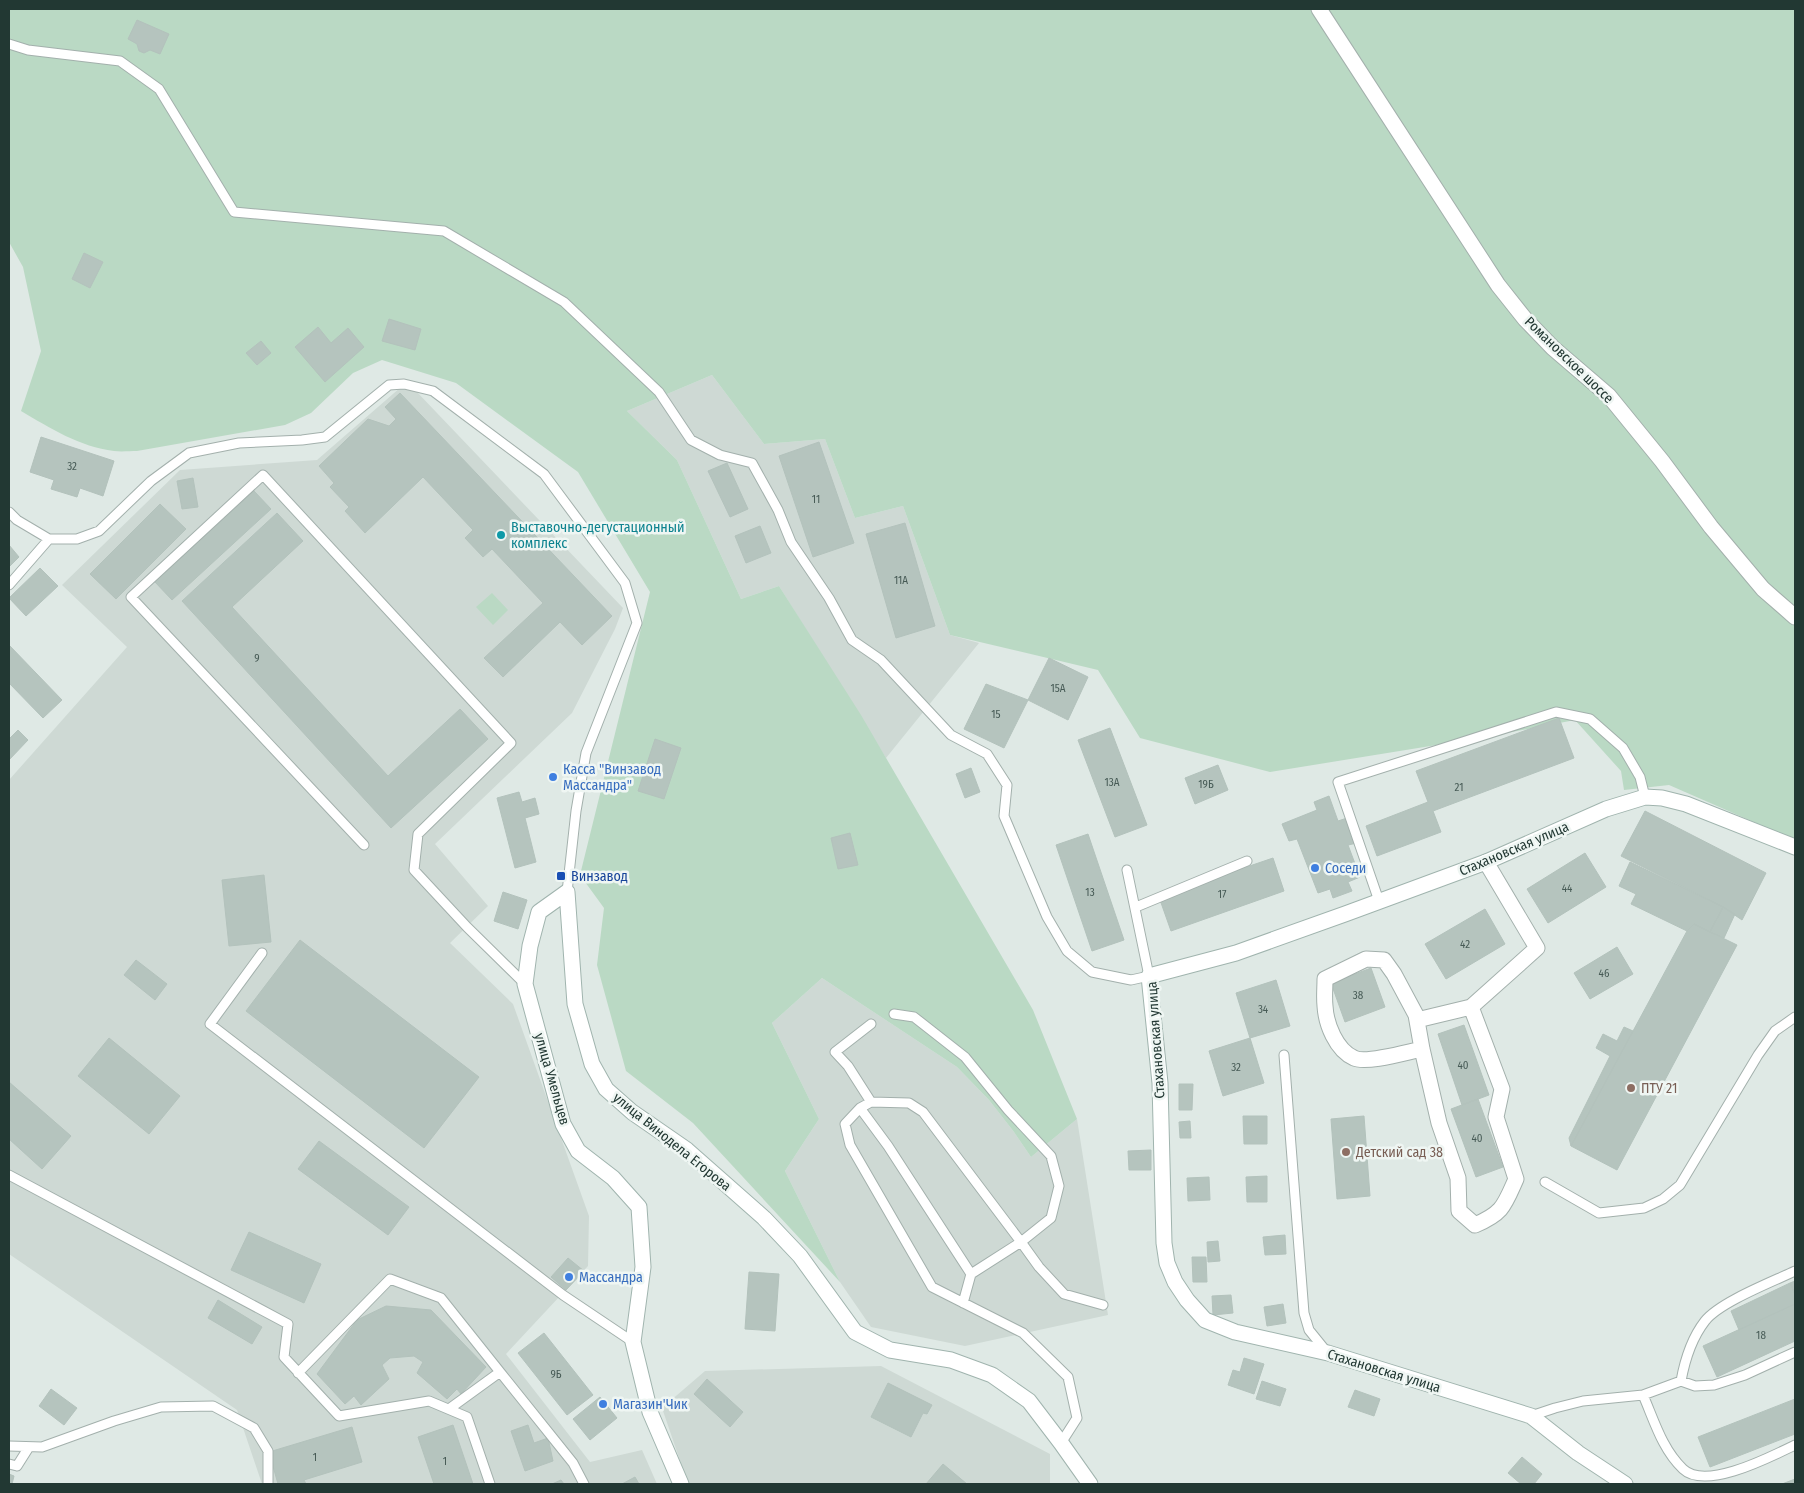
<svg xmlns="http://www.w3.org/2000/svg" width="1804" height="1493" font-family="'Fira Sans Condensed',sans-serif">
  <rect width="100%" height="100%" fill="#dfe9e5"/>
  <!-- built -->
  <path fill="#ced9d4" d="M712,375l52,69 61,-5 30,79 48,-12 47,129 29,8 -93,115 -107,-172 -38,13 -64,-139 -50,-49z
    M401,387l15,4 207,217 -8,21 -43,84 -137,131 53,62 -38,37 63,61 76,212 -1,50 -82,88 84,108 52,-12 15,34h-395l-25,-74 -228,-156v-474l118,-133 -65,-62 118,-115 137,-10z
    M822,978l135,89 32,33 25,32 17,25 46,-38 31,196 -143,31 -94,-19 -31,-45 -55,-111 34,-52 -47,-96z
    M881,1366l169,88v30h-362l-26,-76 43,-37z"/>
  <!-- green -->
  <path fill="#bad9c4" d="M9,9h1786v831l-126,-55 -45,5 -3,-19 -46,-51 -89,17 -216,35 -130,-34 -42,-68 -148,-35 -47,-129 -48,12 -30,-79 -61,5 -52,-69 -85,36 50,49 64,139 38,-13 82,129 172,295 44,109 -46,38 -17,-25 -25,-32 -32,-33 -135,-89 -50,45 47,96 -34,52 55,111 -147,-159 -67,-52 -29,-106 7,-57 -24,-33 70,-283 -72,-120 -122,-89 -74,-23 -29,13 -42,40 -26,12 -148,26c-7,0 -16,1 -23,0 -34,-4 -64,-23 -93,-40l20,-60 -18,-84 -14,-25z
    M492,593l16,17 -15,15 -17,-18z"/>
  <!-- building -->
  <path fill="#b5c4be" stroke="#b3c2bc" d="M137,20l32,14 -9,20 -10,-4 -6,3 -5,-2 -2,-7 -9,-5z
    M84,253l19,9 -13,26 -18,-9z
    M389,319l32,10 -6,21 -33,-9z
    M318,327l13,16 17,-15 16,19 -39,35 -30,-35z
    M261,341l10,12 -14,12 -11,-12z
    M400,393l212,223 -30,29 -22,-23 -57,55 -19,-19 59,-55 -51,-54 -9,8 -18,-19 8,-8 -50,-53 -58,56 -20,-22 4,-4 -19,-20 4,-4 -15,-17 49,-47 21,7 7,-7 -11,-12z
    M41,437l73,24 -11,35 -23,-8 -3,9 -26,-8 3,-9 -24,-8z
    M819,442l35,101 -41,14 -34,-101z
    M727,463l21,46 -18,8 -22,-46z
    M193,478l5,29 -16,2 -5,-28z
    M254,491l17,18 -99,91 -17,-18z
    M160,504l26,25 -70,70 -26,-25z
    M277,513l26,28 -71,66 156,169 72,-67 28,30 -97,89 -209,-227z
    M905,523l30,103 -39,12 -30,-104z
    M760,526l11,27 -25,10 -11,-27z
    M9,545l10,12 -10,10z
    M40,568l18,18 -32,30 -17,-18z
    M9,645l53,55 -19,18 -34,-35z
    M1049,658l39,19 -20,43 -40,-20z
    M986,684l42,16 -24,48 -40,-19z
    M1559,718l15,40 -141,53 8,21 -64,24 -11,-30 62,-24 -12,-31z
    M1110,728l37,97 -32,12 -37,-97z
    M18,730l10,10 -19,20v-21z
    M655,739l26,9 -17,51 -26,-8z
    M1218,765l10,25 -33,14 -10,-26z
    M971,768l9,24 -15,6 -9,-24z
    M519,792l3,10 13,-4 4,16 -14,4 11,44 -21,6 -18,-70z
    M1329,796l9,25 9,-3 10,25 -9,2 12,32 -12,5 4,9 -19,7 -3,-9 -12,4 -21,-54 -8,2 -7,-17 35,-14 -3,-8z
    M1645,811l121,62 -24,47 -19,-13 -102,-51z
    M850,833l8,32 -20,4 -7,-31z
    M1088,834l36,106 -32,11 -36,-106z
    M1585,853l21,34 -58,36 -21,-34z
    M1273,858l11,33 -113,40 -12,-34z
    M1630,862l93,45 -13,25 -16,-8 -7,7 -56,-27 5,-10 -17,-8z
    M264,875l7,67 -42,4 -7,-66z
    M503,892l24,8 -9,29 -24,-8z
    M1723,907l12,7 -11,24 -14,-6z
    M1485,909l20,35 -59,35 -21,-35z
    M1694,924l43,21 -120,225 -46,-24 116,-215z
    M300,940l179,137 -55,71 -178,-137z
    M1617,947l16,27 -43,25 -16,-26z
    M136,960l31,24 -12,16 -31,-25z
    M1371,968l14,39 -40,15 -14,-39z
    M1276,980l14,46 -40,12 -14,-45z
    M1464,1025l25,70 -27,10 -24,-71z
    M1624,1027l9,4 -62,115 -2,-8 41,-82 -14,-8 7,-14 14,7z
    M109,1038l71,58 -31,38 -71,-58z
    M1250,1038l14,45 -41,13 -14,-45z
    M9,1082l62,54 -29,33 -33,-30z
    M1179,1084h14l-1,26h-13z
    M1478,1099l25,68 -27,10 -25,-68z
    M1243,1116h24v28h-23z
    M1364,1116l6,80 -33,3 -6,-80z
    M1190,1121l1,17h-11l-1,-16z
    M319,1141l90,66 -21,28 -90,-66z
    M1151,1150v20h-22l-1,-19z
    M1267,1176v26h-20l-1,-25z
    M1209,1177l1,23 -22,1 -1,-23z
    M249,1232l72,32 -17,39 -73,-33z
    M1285,1235l1,19 -21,1 -2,-18z
    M1218,1241l2,20 -12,1 -1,-20z
    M1192,1257h14l1,25h-14z
    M568,1258l16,13 -18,19 -15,-13z
    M749,1272l30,2 -4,57 -30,-2z
    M1795,1281v13l-5,-11z
    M1790,1283l5,11v10l-56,26 -8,-19z
    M1231,1295l2,18 -20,2 -1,-19z
    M218,1300l44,27 -10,17 -44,-26z
    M1283,1304l3,19 -19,3 -3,-19z
    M1795,1304v37l-78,36 -14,-31z
    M386,1306l45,4 55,57 -25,27 -4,-5 -10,10 -30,-26 6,-11 -9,-6 -24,2 -8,7 7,14 -28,26 -7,-9 -9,8 -28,-30 40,-54z
    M544,1333l49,62 -26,20 -49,-62z
    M1244,1358l20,6 -10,30 -26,-9 5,-15 7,2z
    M707,1379l36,33 -13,15 -36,-33z
    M1262,1381l24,8 -6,17 -24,-7z
    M888,1383l44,22 -5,9 -4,-1 -12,24 -40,-20z
    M51,1389l26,19 -13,17 -25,-19z
    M1355,1390l25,9 -6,17 -26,-9z
    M600,1397l17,21 -27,22 -17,-21z
    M1795,1399v35l-85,33 -12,-30z
    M453,1425l20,59h-39l-16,-47z
    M528,1425l6,18 14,-5 5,23 -28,10 -14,-40z
    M352,1427l10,35 -58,18 2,4h-28l-9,-32z
    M1522,1457l20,17 -8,10h-13l-13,-11z
    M943,1464l24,20h-41z
    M9,1474l5,2 -2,8h-3z
    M635,1477l4,7h-17z
    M1795,1479v5h-13z
    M561,1480l3,4h-12z"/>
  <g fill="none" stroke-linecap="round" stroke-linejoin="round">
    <defs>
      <path id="service" d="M9,44l19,6 92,11 39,28 75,123 210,19 120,71 95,90 32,48 29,15 32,8 26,47 13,32 38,56 23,42 29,20 70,75 36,19 20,31 -3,31 43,101 20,34 25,21 39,8 18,-4 -22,-106
        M9,512l8,8 32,19h28l22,-8 52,-50 38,-28 50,-10 63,-3 23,-3 64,-52 15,-1 29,7 111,83 81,109 12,40 -51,130 -10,58 -9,81
        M9,585l40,-46
        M364,845l-233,-248 132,-122 248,268 -93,91 -4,36 53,57 58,57
        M1379,901l-41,-119 218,-70 34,7 33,29 17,29 5,20
        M1136,907l111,-46
        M262,953l-52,71 353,271 70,47
        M894,1014l20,3 51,40 43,53 43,46 8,30 -8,32 -30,24 -98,-130 -14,-9 -38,-1 -11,6 -15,16 5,21 82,142 91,46 45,44 9,41 -16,25
        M1284,1055l20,258 5,17 17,21
        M871,1102l-23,-36 -13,-14 36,-28
        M860,1108l28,38 83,128 -8,29
        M9,1175l279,149 -4,33 55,59 90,-15 38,16 23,67
        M1545,1182l54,31 45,-5 19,-9 17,-14 78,-130 17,-24 20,-14
        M971,1274l50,-32 18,25 25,27 39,11
        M298,1373l92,-94 51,19 59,74
        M1681,1381c4,-22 10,-42 24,-60 15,-19 67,-39 90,-50
        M1643,1395c11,25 19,54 40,74 23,22 89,-13 112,-24
        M449,1409l51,-37 73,91 11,21
        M1531,1416l24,-8 28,-7 60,-6 38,-14 14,5 19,-1 31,-10 50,-23
        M9,1446l33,1 72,-26 47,-14 52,-1 41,22 14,23v33
        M9,1464l8,2 12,-19"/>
      <path id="minor" d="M1417,1020l54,-13
        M1422,1049c-15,3 -56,15 -68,9 -18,-8 -28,-34 -29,-52 -1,-9 0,-18 0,-27l41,-20 18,1 10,14 22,41 6,34 17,74 19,55 1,33 16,14c28,-12 29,-19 41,-46l-20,-62 6,-28 -31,-82 66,-59 -51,-86"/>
      <path id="tertiary" d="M1319,9l179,276 27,34 28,29 56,48 53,65 49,66 52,62 32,28"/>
      <path id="secondary" d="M567,892l8,112 17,60 14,25 26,23 55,38 77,68 36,38 55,76 35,18 61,10 41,15 37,26 32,42 29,41
        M567,892l-28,20 -9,34 -5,38 38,140 15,27 35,27 26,29 4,60 -10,75 17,70 31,72
        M1625,1484l-47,-31 -47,-37 -203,-63 -93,-21 -30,-12 -18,-20 -12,-18 -8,-19 -3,-20 -4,-160 -11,-107 87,-23 109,-39 141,-52 120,-53 39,-12 17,1 24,6 109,43"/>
    </defs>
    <!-- service casing -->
    <use href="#service" stroke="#a3b0ac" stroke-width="11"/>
    <!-- minor casing -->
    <use href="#minor" stroke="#a3b0ac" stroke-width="17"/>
    <!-- tertiary casing -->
    <use href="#tertiary" stroke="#a3b0ac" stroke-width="17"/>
    <!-- secondary casing -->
    <use href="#secondary" stroke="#a0b4ae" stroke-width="17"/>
    <!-- service -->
    <use href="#service" stroke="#fff" stroke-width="9"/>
    <!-- minor -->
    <use href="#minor" stroke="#fff" stroke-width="15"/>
    <!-- tertiary -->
    <use href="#tertiary" stroke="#fff" stroke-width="15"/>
    <!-- secondary -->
    <use href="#secondary" stroke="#fff" stroke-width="15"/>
  </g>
  <!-- markers -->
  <circle fill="#0f9aa8" stroke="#eff6f3" stroke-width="2" cx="501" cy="535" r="5"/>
  <g fill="#3f7fe0" stroke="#eff6f3" stroke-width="2">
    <circle cx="553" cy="777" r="5"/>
    <circle cx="1315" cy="868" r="5"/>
    <circle cx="569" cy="1277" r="5"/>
    <circle cx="603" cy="1404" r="5"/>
  </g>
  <rect fill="#1a4fb4" stroke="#eff6f3" stroke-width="2" x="556" y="871" width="10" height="10" rx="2.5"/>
  <g fill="#8d6e63" stroke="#eff6f3" stroke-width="2">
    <circle cx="1631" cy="1088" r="5"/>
    <circle cx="1346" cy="1152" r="5"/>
  </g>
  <g text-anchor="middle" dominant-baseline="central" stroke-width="5" stroke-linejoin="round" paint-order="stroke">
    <!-- number labels -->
    <g font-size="11" fill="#475b56">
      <text x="72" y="466">32</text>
      <text x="816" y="499">11</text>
      <text x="901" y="580">11А</text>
      <text x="257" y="658">9</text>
      <text x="1058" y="688">15А</text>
      <text x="996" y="714">15</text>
      <text x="1112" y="782">13А</text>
      <text x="1206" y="784">19Б</text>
      <text x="1459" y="787">21</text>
      <text x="1567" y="888">44</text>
      <text x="1090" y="892">13</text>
      <text x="1222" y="894">17</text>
      <text x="1465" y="944">42</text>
      <text x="1604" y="973">46</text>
      <text x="1358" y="995">38</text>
      <text x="1263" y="1009">34</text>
      <text x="1463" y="1065">40</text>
      <text x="1236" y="1067">32</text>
      <text x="1477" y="1138">40</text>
      <text x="1761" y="1335">18</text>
      <text x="556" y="1374">9Б</text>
      <text x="315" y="1457">1</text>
      <text x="445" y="1461">1</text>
    </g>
    <!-- street labels -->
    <g font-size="14" fill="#223833" stroke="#eff6f3">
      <text transform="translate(1569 360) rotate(44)">Романовское шоссе</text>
      <text transform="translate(1514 849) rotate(-23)">Стахановская улица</text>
      <text transform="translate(1156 1040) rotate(-94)">Стахановская улица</text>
      <text transform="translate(552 1079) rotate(74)">улица Умельцев</text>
      <text transform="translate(672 1142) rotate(39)">улица Винодела Егорова</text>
      <text transform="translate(1384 1371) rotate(17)">Стахановская улица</text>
    </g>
    <!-- culture labels -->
    <g font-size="14" fill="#0d838f" stroke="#eff6f3" text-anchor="start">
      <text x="511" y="527">Выставочно-дегустационный<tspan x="511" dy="16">комплекс</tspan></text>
    </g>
    <!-- shop labels -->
    <g font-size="14" fill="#366cbe" stroke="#eff6f3" text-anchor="start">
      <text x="563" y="769">Касса "Винзавод<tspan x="563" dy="16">Массандра"</tspan></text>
      <text x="1325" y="868">Соседи</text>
      <text x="579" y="1277">Массандра</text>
      <text x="613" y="1404">Магазин'Чик</text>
    </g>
    <!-- transit labels -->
    <g font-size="14" fill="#164399" stroke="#eff6f3" text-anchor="start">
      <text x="571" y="876">Винзавод</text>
    </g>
    <!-- education labels -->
    <g font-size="14" fill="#785e54" stroke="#eff6f3" text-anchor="start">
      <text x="1641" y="1088">ПТУ 21</text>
      <text x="1356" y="1152">Детский сад 38</text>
    </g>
  </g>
  <!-- border -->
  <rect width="1804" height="1493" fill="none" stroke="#223833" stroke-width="20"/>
</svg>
